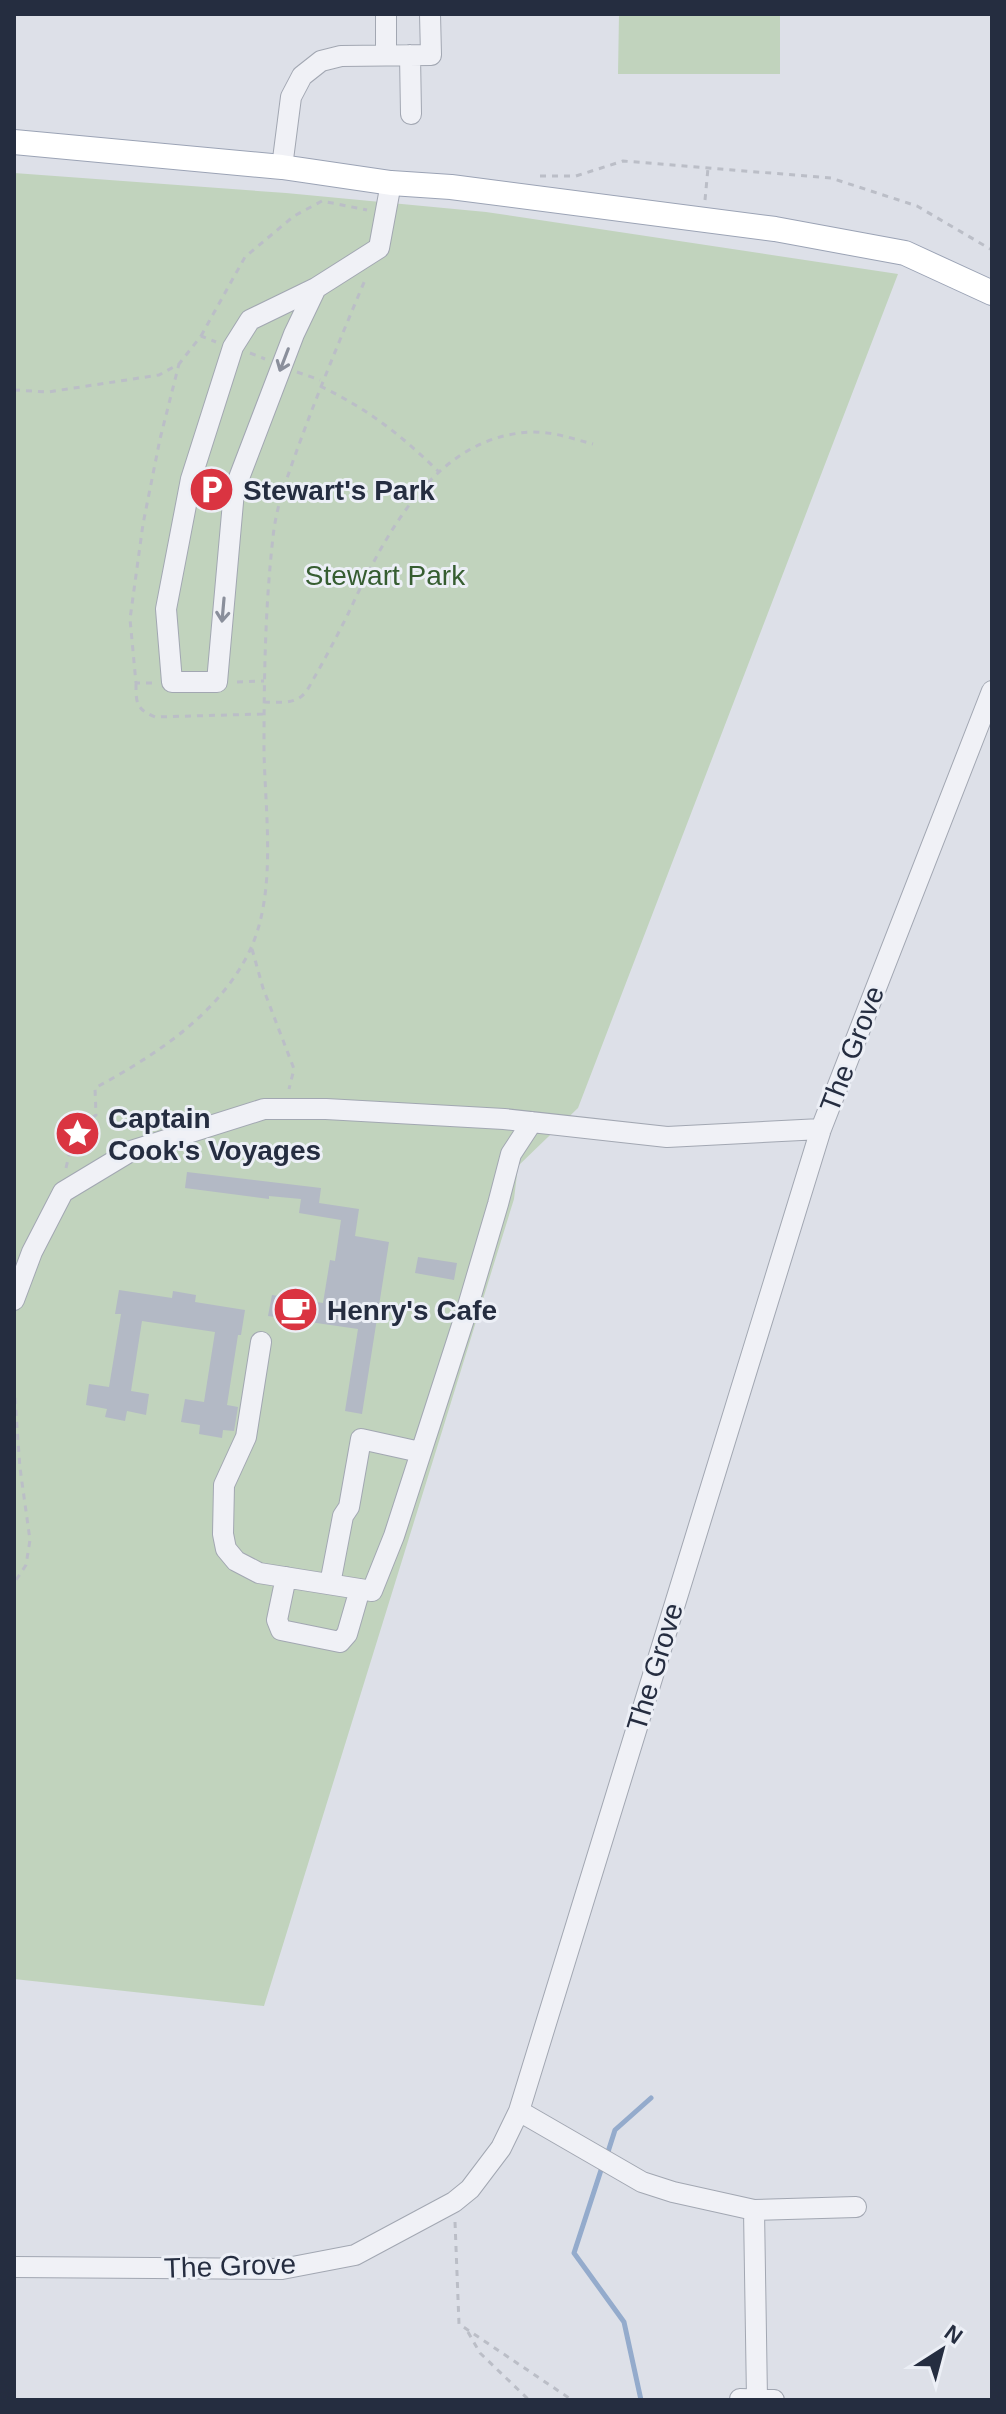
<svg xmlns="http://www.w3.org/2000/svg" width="1006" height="2414" font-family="Arial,sans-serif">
  <rect width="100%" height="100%" fill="#dde0e8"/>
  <!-- green -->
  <path fill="#c1d3bd" d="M619,14h161v60h-162z
    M14,173l272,20 200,19 412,62 -320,834 -60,58 -4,33 -250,807 -250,-27z"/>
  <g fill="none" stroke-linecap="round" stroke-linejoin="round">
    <!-- stream -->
    <path stroke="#94abcc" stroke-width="5" d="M607,2155l8,-25 36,-32
      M603,2164l-29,89 50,69 17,78"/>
  </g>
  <!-- building -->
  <path fill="#b3b9c5" d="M187,1172l134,16 -2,15 40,6 -4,27 34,6 -27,172 -17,-3 13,-82 -90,-13 4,-21 51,8 7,-43 5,1 6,-41 -42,-7 2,-14 -32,-3v3l-84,-11z
    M418,1257l39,6 -3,17 -39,-7z
    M119,1290l53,8 1,-7 23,4 -1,7 50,8 -4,25h-3l-11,70 11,2 -4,24 -11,-1 -1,8 -23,-4 1,-9 -19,-3 4,-23 19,3 11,-70 -73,-11 -11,70 18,3 -3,21 -19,-4 -2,10 -20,-4 2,-8 -21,-4 3,-21 20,3 12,-73h-6z"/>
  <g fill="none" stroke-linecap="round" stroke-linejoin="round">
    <defs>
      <path id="minor" d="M386,14v41
        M410,55l1,59
        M282,167l9,-70 11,-21 19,-15 20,-5 90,-1 -1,-41
        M316,288l-22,46 -60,157 -17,191h-45l-6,-73 25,-130 42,-132 17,-27 66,-32 63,-40 12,-65
        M14,1300l18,-48 31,-60 68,-41 133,-42h62l178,10 163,18 154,-8
        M261,1342l-15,95 -22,48 -1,49 3,15 10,12 23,12 113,18 22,-55 71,-220 33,-112 13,-50 21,-32
        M286,1577l-9,43 4,10 59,12 7,-8 13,-45
        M330,1584l13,-68 6,-9 12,-68 59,13
        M519,2111l123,71 31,10 81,18 102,-3
        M754,2210l3,189
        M14,2267l268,2 73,-14 99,-53 16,-13 31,-41 18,-37 302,-982 171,-438
        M740,2399l34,1"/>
      <path id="major" d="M14,142l268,25 109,16 60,4 324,42 130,24 87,40"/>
    </defs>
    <!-- minor casing -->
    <use href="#minor" stroke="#a2a7b2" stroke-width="22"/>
    <!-- major casing -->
    <use href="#major" stroke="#9ba3b5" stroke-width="26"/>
    <!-- path -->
    <path stroke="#bbbec7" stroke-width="3" stroke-dasharray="6 6" stroke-linecap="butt" d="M540,176h36l47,-15 208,17 86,28 75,44
      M705,200l3,-32
      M201,336l44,-79 49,-41 28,-15 45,9
      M250,353l15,6
      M297,372l23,8
      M320,386c48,23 81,49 119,86
      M14,390l34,2 111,-17 20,-11 22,-28 15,6
      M237,682l27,-1
      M152,683h-16l-6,-64 13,-95 17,-85 19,-75
      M136,684c0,19 0,25 19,33l109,-3
      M264,702c13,0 30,3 40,-8 4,-4 7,-11 10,-16 12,-21 23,-42 34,-64 36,-77 87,-180 186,-182 20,0 40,7 59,12
      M252,949l11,39 31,81 -5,20
      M66,1168l9,-38 21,-15 -1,-27c61,-33 126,-75 156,-140 26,-58 14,-136 13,-198 0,-71 1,-142 9,-213 3,-30 14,-59 24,-87 21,-58 44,-113 68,-170
      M14,1386l6,82 10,72 -4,25 -12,18
      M455,2222l4,102 113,76
      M468,2332l12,21 49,47"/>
    <!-- minor -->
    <use href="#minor" stroke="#f0f1f6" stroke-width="20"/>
    <!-- major -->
    <use href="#major" stroke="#fff" stroke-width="24"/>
  </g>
  <!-- one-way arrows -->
  <defs><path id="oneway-shaft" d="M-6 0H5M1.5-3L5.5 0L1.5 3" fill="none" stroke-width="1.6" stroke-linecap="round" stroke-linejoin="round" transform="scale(2)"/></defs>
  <g stroke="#8a8f9b">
    <use href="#oneway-shaft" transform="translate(284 360) rotate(111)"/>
    <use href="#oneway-shaft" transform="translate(223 610) rotate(95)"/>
  </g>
  <!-- icons -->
  <defs>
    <symbol id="parking-disc" viewBox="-11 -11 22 22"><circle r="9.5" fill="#da3441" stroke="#eceff6"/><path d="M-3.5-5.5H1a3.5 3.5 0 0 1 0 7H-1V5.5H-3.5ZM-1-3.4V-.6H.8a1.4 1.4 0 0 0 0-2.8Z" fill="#fff"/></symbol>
    <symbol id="sight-disc" viewBox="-11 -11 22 22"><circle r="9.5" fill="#da3441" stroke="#eceff6"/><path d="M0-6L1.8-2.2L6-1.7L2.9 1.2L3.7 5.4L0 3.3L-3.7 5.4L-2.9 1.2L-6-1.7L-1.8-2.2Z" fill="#fff"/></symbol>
    <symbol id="cafe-disc" viewBox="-11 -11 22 22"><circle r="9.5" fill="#da3441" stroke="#eceff6"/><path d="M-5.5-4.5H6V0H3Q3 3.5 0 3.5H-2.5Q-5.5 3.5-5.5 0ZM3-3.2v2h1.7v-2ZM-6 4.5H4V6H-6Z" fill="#fff"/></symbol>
  </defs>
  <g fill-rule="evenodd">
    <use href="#parking-disc" x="186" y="464" width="51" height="51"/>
    <use href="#sight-disc" x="52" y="1108" width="51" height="51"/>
    <use href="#cafe-disc" x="270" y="1284" width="51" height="51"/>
  </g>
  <g text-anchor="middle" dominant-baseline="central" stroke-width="6" stroke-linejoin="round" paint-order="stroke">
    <!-- poi labels -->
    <g font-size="28" font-weight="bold" fill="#252d40" stroke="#eceff6" text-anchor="start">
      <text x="243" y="490">Stewart's Park</text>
      <text x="108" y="1118">Captain<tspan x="108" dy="32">Cook's Voyages</tspan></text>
      <text x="327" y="1310">Henry's Cafe</text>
    </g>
    <!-- park labels -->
    <g font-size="28" fill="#365d31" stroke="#eceff6">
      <text x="385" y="575">Stewart Park</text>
    </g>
    <!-- street labels -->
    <g font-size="28" fill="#252d40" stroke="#eceff6">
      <text transform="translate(852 1049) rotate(-69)">The Grove</text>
      <text transform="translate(655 1667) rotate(-73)">The Grove</text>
      <text transform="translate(230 2266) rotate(-2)">The Grove</text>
    </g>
  </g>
  <!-- border -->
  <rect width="1006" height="2414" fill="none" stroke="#252d40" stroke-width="32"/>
  <!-- north arrow -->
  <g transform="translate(942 2350) rotate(36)" stroke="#eceff6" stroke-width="6" paint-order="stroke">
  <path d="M0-6L14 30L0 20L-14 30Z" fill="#252d40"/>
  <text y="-12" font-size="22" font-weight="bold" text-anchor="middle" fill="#252d40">N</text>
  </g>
</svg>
